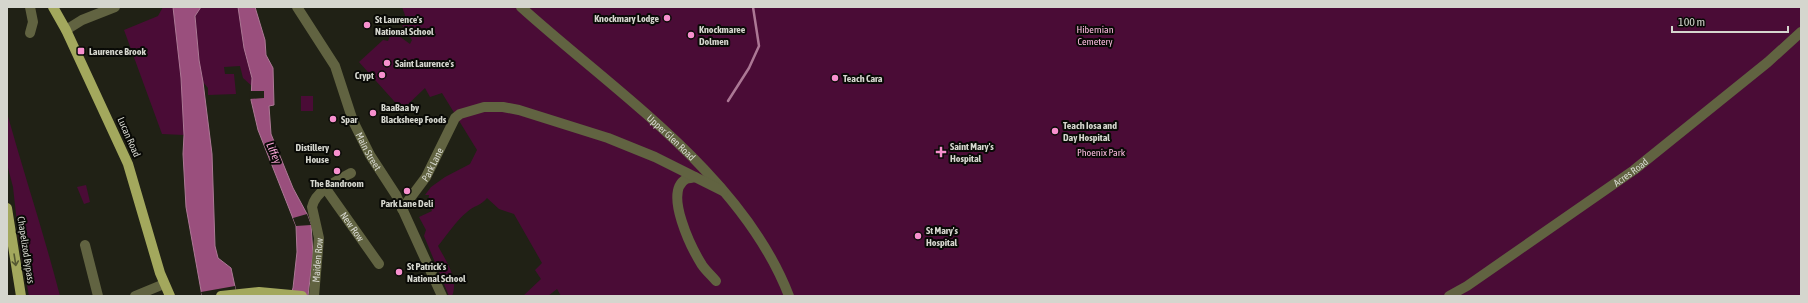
<svg xmlns="http://www.w3.org/2000/svg" width="1808" height="303" font-family="'Asap Condensed',sans-serif">
  <rect width="100%" height="100%" fill="#202115"/>
  <!-- green -->
  <path fill="#4a0c36" d="M163,7h10c8,42 9,85 11,128l-22,-1 -38,-104 34,-14z
    M201,7h37l6,41 6,17 3,22 -10,-9 -3,-12 -16,1 1,7h9l2,20 -28,1v-7l-5,-6 -4,-22 -4,-44z
    M402,7h1399v289h-1240l-4,-7 -9,7h-25l18,-17 -6,-9 7,-7 -28,-49 -15,-5 -12,-11c-5,7 -14,8 -20,14 -11,9 -20,23 -29,34 8,15 21,33 14,50h-3l-25,-60 2,-6 -7,-13 13,-6 -4,-8 1,-8h-4l6,-8 14,-10 25,-13 7,-14 -35,-57 -12,4 -5,-9 -23,22 -43,-48 24,-22 5,1 4,-10 18,13 2,-4 -10,-15 3,-10z
    M301,96h12v15h-12z
    M7,113c17,61 37,121 53,183h-31l-10,-55 -6,-54 -6,-23z
    M86,185l4,17 -6,2 -7,-17z"/>
  <!-- water -->
  <path fill="#9a4f7d" stroke="#ac7895" d="M173,7h28l-6,9 4,44 4,22 9,72 3,92 3,12 13,10 6,28h-35l-16,-89 -3,-53 1,-19 -3,-57z
    M238,7h17l10,33 1,15 7,13 1,37 -5,1 2,28 22,54 14,26 4,11 2,29 -5,42h-18l3,-8 4,-36 -1,-26 -38,-96 -7,-30 1,-22 -8,-30z"/>
  <!-- pier -->
  <path fill="#202115" d="M250,91h14v7l-15,1z
    M307,214l4,11 -15,1 -3,-8z
    M235,286l2,10h-35l-1,-4z"/>
  <g fill="none" stroke-linecap="round" stroke-linejoin="round">
    <!-- stream -->
    <path stroke="#ac7895" stroke-width="2.5" d="M728,101l21,-33 10,-22 -6,-39"/>
    <!-- minor -->
    <g stroke="#616341" stroke-width="10">
      <path id="s1" d="M297,7l38,59 18,55 17,34 26,40 46,101"/>
      <path id="s2" d="M521,7c93,84 222,169 268,289"/>
      <path d="M66,30l16,-10 33,-13"/>
      <path d="M30,33l3,-11 -3,-15"/>
      <path d="M695,177c-2,1 -7,1 -9,2 -23,13 6,70 16,86 4,6 10,11 14,16"/>
      <path id="s3" d="M326,189l53,75"/>
      <path id="s4" d="M402,209l24,-32 29,-59 5,-4 24,-7h19l16,3 89,28 47,19 68,34"/>
      <path d="M85,245l13,51"/>
      <path d="M135,296l29,-12"/>
      <path id="s5" d="M314,296l5,-58 -7,-31c3,-16 26,-27 39,-34"/>
      <path id="s6" d="M1449,296l18,-10 167,-116 134,-108 33,-30"/>
    </g>
    <!-- major -->
    <path stroke="#a3a85d" stroke-width="10" d="M53,7l13,23 62,134 32,109 10,23
      M7,208l14,88
      M221,296l38,-4 43,4"/>
  </g>
  <!-- one-way arrows -->
  <defs><path id="oneway-shaft" d="M-6 0H5M1.5-3L5.5 0L1.5 3" fill="none" stroke-width="1.6" stroke-linecap="round" stroke-linejoin="round"/></defs>
  <use stroke="#565932" href="#oneway-shaft" transform="translate(15 260) rotate(81)"/>
  <!-- markers -->
  <g fill="#f790ce" stroke="#090a06" stroke-width="1.5">
    <circle cx="667" cy="18" r="4"/>
    <circle cx="367" cy="25" r="4"/>
    <circle cx="691" cy="35" r="4"/>
    <rect x="77" y="47" width="8" height="8" rx="2"/>
    <circle cx="387" cy="63" r="4"/>
    <circle cx="382" cy="75" r="4"/>
    <circle cx="835" cy="78" r="4"/>
    <circle cx="373" cy="113" r="4"/>
    <circle cx="333" cy="119" r="4"/>
    <circle cx="1055" cy="131" r="4"/>
    <path d="M939 146h4v4h4v4h-4v4h-4v-4h-4v-4h4z"/>
    <circle cx="337" cy="153" r="4"/>
    <circle cx="337" cy="171" r="4"/>
    <circle cx="407" cy="191" r="4"/>
    <circle cx="918" cy="236" r="4"/>
    <circle cx="399" cy="272" r="4"/>
  </g>
  <g text-anchor="middle" dominant-baseline="central" stroke-width="4" stroke-linejoin="round" paint-order="stroke">
    <!-- poi labels -->
    <g font-size="10" font-weight="bold" fill="#d5d6ce" stroke="#090a06" text-anchor="start">
      <text x="659" y="18" text-anchor="end">Knockmary Lodge</text>
      <text x="375" y="19">St Laurence's<tspan x="375" dy="12">National School</tspan></text>
      <text x="699" y="29">Knockmaree<tspan x="699" dy="12">Dolmen</tspan></text>
      <text x="89" y="51">Laurence Brook</text>
      <text x="395" y="63">Saint Laurence's</text>
      <text x="374" y="75" text-anchor="end">Crypt</text>
      <text x="843" y="78">Teach Cara</text>
      <text x="381" y="107">BaaBaa by<tspan x="381" dy="12">Blacksheep Foods</tspan></text>
      <text x="341" y="119">Spar</text>
      <text x="1063" y="125">Teach Iosa and<tspan x="1063" dy="12">Day Hospital</tspan></text>
      <text x="950" y="146">Saint Mary's<tspan x="950" dy="12">Hospital</tspan></text>
      <text x="329" y="147" text-anchor="end">Distillery<tspan x="329" dy="12">House</tspan></text>
      <text x="337" y="183" text-anchor="middle">The Bandroom</text>
      <text x="407" y="203" text-anchor="middle">Park Lane Deli</text>
      <text x="926" y="230">St Mary's<tspan x="926" dy="12">Hospital</tspan></text>
      <text x="407" y="266">St Patrick's<tspan x="407" dy="12">National School</tspan></text>
    </g>
    <!-- park labels -->
    <g font-size="10" fill="#fcbce0" stroke="#090a06">
      <text x="1095" y="29">Hibernian<tspan x="1095" dy="12">Cemetery</tspan></text>
      <text x="1101" y="152">Phoenix Park</text>
    </g>
    <!-- street labels -->
    <g font-size="10" fill="#d5d6ce" stroke="#090a06">
      <text transform="translate(129 137) rotate(66)">Lucan Road</text>
      <text stroke="none"><textPath href="#s2" startOffset="199">Upper Glen Road</textPath></text>
      <text stroke="none"><textPath href="#s1" startOffset="162">Main Street</textPath></text>
      <text stroke="none"><textPath href="#s4" startOffset="54">Park Lane</textPath></text>
      <text stroke="none"><textPath href="#s6" startOffset="220">Acres Road</textPath></text>
      <text stroke="none"><textPath href="#s3" startOffset="46">New Row</textPath></text>
      <text transform="translate(26 250) rotate(81)">Chapelizod Bypass</text>
      <text stroke="none"><textPath href="#s5" startOffset="36">Maiden Row</textPath></text>
    </g>
    <!-- water labels -->
    <g font-size="11" font-style="italic" fill="#faa5d6" stroke="#090a06">
      <text transform="translate(274 153) rotate(67)">Liffey</text>
    </g>
  </g>
  <!-- border -->
  <rect width="1808" height="303" fill="none" stroke="#d5d6ce" stroke-width="16"/>
  <!-- scale -->
  <path d="M1672 26v6h116v-6" fill="none" stroke="#d5d6ce" stroke-width="2"/>
  <text x="1678" y="26" font-size="12" fill="#d5d6ce" stroke="#090a06" stroke-width="3" paint-order="stroke">100 m</text>
</svg>
